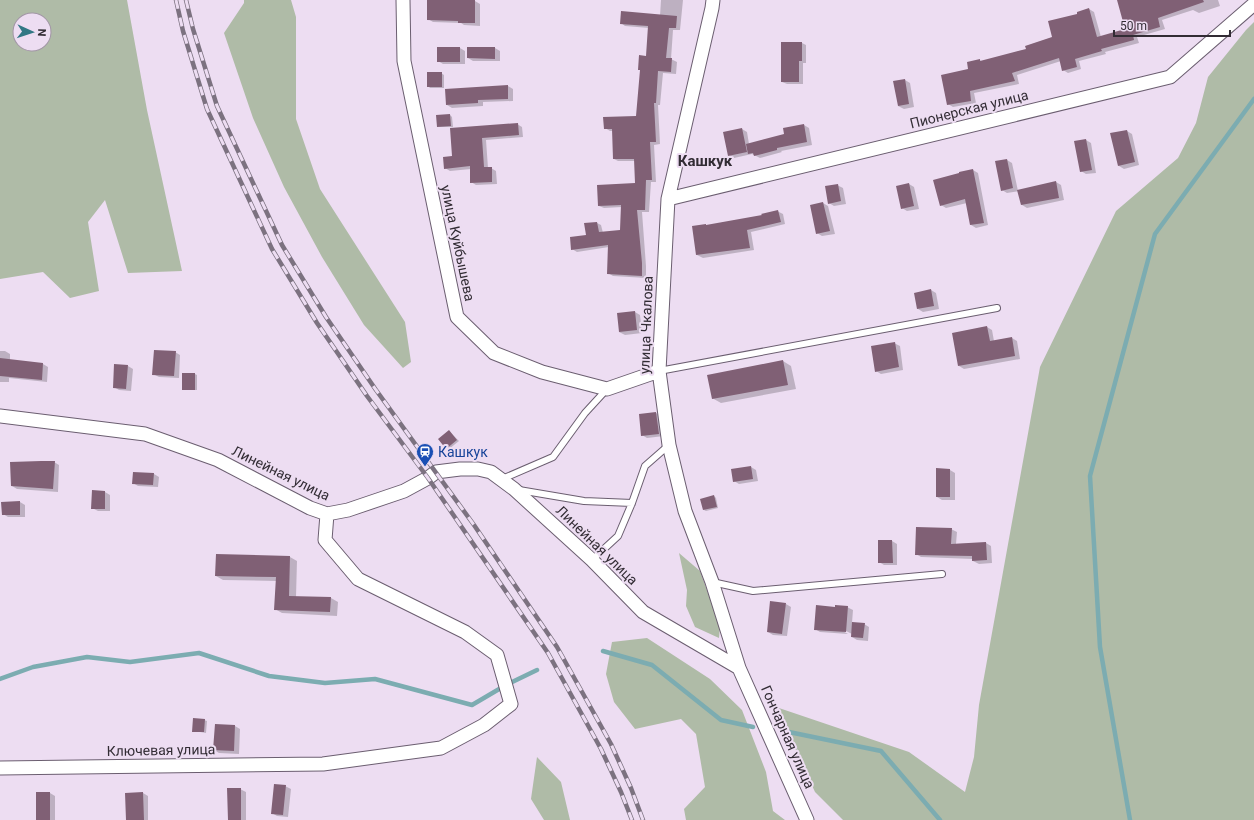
<svg xmlns="http://www.w3.org/2000/svg" width="1254" height="820" font-family="Roboto,sans-serif">
  <rect width="100%" height="100%" fill="#edddf2"/>
  <!-- green -->
  <path fill="#afbba7" fill-rule="evenodd" d="M0,0h127l20,110 35,161 -54,2 -23,-73 -17,22 11,69 -29,7 -27,-26 -43,7zM20,20h24v24h-24z
    M244,0h47l5,17v102l24,70 85,133 6,40 -8,6 -39,-43 -42,-68 -38,-70 -31,-69 -29,-85 20,-30z
    M1254,22v798h-411l-28,-28 -39,-85 133,45 56,40 9,-35 5,-52 61,-338 76,-156 62,-53 18,-35 12,-46 38,-47z
    M679,553l21,18 20,55 -1,12 -24,-11 -9,-21 1,-16z
    M647,638l63,41 32,31 24,62 7,39 12,9h-99l-2,-11 21,-22 -9,-53 -15,-15 -46,10 -21,-27 -8,-28 6,-32z
    M537,757l24,25 9,38h-26l-13,-21z"/>
  <!-- shadow -->
  <path fill="#0003" d="M428,0l47,1 5,3v22l-16,-1 -3,-2 -28,-1 -5,-3z
    M661,0h22l-3,30h-7l-2,29 6,3 -1,12 -13,-1 -3,32h-2l2,39 -6,1 2,37h-5l-2,30h-7l4,54v12l-33,-2 -5,-3 1,-26 -32,5 -5,-3 15,-13 10,-13 4,2 2,8 18,-2 1,-24 -18,1 -5,-2 37,-22 -1,-23h-17l-4,-2 -1,-28h-3l-5,-3 32,-11 10,-60 2,-29 -24,-2 -4,-3 39,-7z
    M1132,0h86l2,6 -21,7 -6,-3 -31,10 3,9 -28,8 2,6 -34,9 1,2 -27,7 2,8 -13,4 -5,-3 -2,-9 -44,14 2,9 -45,9 2,10 -23,4 -5,-3 22,-34 10,-10 2,2 45,-12 26,-12 26,-23 10,-6 5,3 7,25 25,-7z
    M782,43h20l4,2v18h-3v21h-16l-5,-2z
    M460,48l5,3v13h-22l-5,-3z
    M468,48h27l5,3v10h-27l-5,-3z
    M441,73l3,2v13h-14l-2,-2z
    M905,80l5,3 4,24 -10,2 -6,-3z
    M508,86l5,3v12l-30,1v4l-31,2 -5,-3z
    M450,115l2,2 1,10h-13l-2,-1z
    M517,124l5,3 1,10 -37,3 2,28h3l5,3 1,13 -21,1 -5,-3v-13l-21,2 -5,-3 8,-11 -2,-28z
    M804,125l5,3 3,17 -31,6 1,1 -22,6 -8,-4 -18,4 -5,-3 13,-26 5,3 2,12 36,-9z
    M1127,131l5,3 7,31 -15,4 -5,-3z
    M1086,140l5,3 5,30 -10,1 -5,-3z
    M1007,160l5,3 6,28 38,-9 5,3 3,15 -37,8 -5,-3 -3,-14 -12,2 -5,-3 -5,-28z
    M973,170l5,3 10,52 -12,3 -5,-3 -4,-22 -21,5 -5,-3z
    M909,184l5,3 5,22 -12,2 -5,-3z
    M837,185l6,3 3,16 -12,2 -5,-3z
    M823,203l5,3 7,28 -13,2 -5,-3z
    M777,211l6,3 2,10 -34,8 3,18 -51,8 -6,-3 9,-30 2,1 55,-10z
    M931,290l5,3 3,16 -16,3 -5,-3z
    M635,312l5,3 2,18 -17,2 -6,-3z
    M987,327l5,3 2,11 18,-3 5,3 3,18 -56,10 -5,-3z
    M894,343l6,3 3,24 -22,4 -5,-3z
    M0,351h5l5,3v7l33,3 5,3 -1,15 -38,-4v4h-9z
    M175,352l5,3 -1,23 -20,-1 -6,-3z
    M783,361l8,5 5,23 -75,14 -9,-5z
    M128,366l5,3 -2,22 -12,-1 -5,-3z
    M195,374l2,1v15h-12l-2,-1z
    M656,413l5,3 3,20 -17,2 -5,-3 -2,-20z
    M449,431l10,10 -10,8 -2,-1z
    M54,462l5,3 -1,27 -41,-3 -5,-3z
    M751,467l5,3 2,11 -19,3 -5,-3 -1,-11z
    M937,469l13,1 5,3v27h-13l-5,-3z
    M154,474l5,3 -1,10 -20,-1 -5,-3z
    M93,491l12,1 5,3v16h-12l-6,-3z
    M714,496l2,2 2,10 -12,3 -2,-1z
    M20,502l5,3v12h-17l-5,-3z
    M951,529l6,3 -1,12 30,-1 5,3 1,17 -13,1 -6,-3v-2l-52,-2 -5,-3z
    M879,541h13l5,3v21h-13l-5,-3z
    M217,555l73,2 7,4 -1,36 35,1 7,4 -1,14 -55,-3 -7,-4 2,-28 -54,-1 -7,-4z
    M786,604l5,3 -4,29 -14,-1 -5,-3z
    M847,607l6,3 -1,13 12,1 5,3 -1,14 -11,-1 -5,-3v-3l-10,-5 -1,1 7,4 -28,-2 -5,-3 21,-21z
    M204,720l3,1 -1,12 -12,-2z
    M235,726l5,3 -1,25 -20,-1 -5,-3z
    M285,786l6,3 -3,28 -11,-1 -5,-3z
    M240,789l6,3v28h-17z
    M50,793l5,3v24h-18z
    M143,793l5,3v24h-21z"/>
  <g fill="none" stroke-linecap="round" stroke-linejoin="round">
    <!-- stream -->
    <path stroke="#7cacb1" stroke-width="4.5" d="M603,651l49,14 69,55 32,7
      M0,679l33,-12 54,-10 43,5 69,-9 70,23 56,7 50,-4 97,26 34,-20 31,-15
      M789,732l92,19 59,69
      M1130,820l-30,-173 -10,-171 65,-242 99,-135"/>
  </g>
  <!-- building -->
  <path fill="#806075" d="M427,0h48v23h-17v-2l-31,-1z
    M1117,0h86l1,2 -46,16 2,9 -27,8 1,5 -33,9 1,2 -27,8 2,8 -15,4 -3,-13 -47,15 3,8 -45,10 1,10 -24,4 -6,-30 27,-6 -1,-7 13,-3v2l46,-12 -1,-3 27,-9 -4,-16 29,-7v-2l12,-4 8,29 28,-8z
    M621,11l56,5 -1,12h-7l-3,30h6l-1,14 -13,-1 -2,32h-2l2,39h-6l2,38h-6l-1,30h-8l5,53v13l-35,-2 1,-29 -37,5 -1,-13 16,-2 -2,-12 13,-1 2,10 21,-2 1,-25 -23,1 -1,-21 38,-2 -1,-24h-21l-1,-30h-8l-1,-12 33,-1 4,-46h-2l1,-15 7,1 2,-30 -28,-2z
    M781,42h21v19h-3v21h-18z
    M437,47h23v15h-23z
    M467,47h28v12l-28,-1z
    M427,72h15v15h-15z
    M905,79l4,25 -11,2 -5,-25z
    M508,85v14l-30,1v3l-32,2 -1,-16z
    M450,114l1,12 -14,1 -1,-12z
    M518,123l1,12 -37,3 2,29h8v15l-22,1v-17l-26,3 -1,-12 9,-1 -2,-28z
    M804,124l3,18 -30,6v2l-23,6 -1,-3 -5,1 -2,-10 38,-10 -1,-6z
    M742,128l5,24 -19,4 -5,-24z
    M1127,130l8,32 -17,4 -8,-33z
    M1086,139l6,31 -12,2 -6,-31z
    M1007,159l6,29 -12,3 -6,-30z
    M973,169l11,54 -14,2 -5,-26 -25,7 -7,-26 26,-7v-1z
    M1056,181l3,17 -38,7 -4,-15z
    M909,183l5,23 -13,3 -5,-23z
    M838,184l3,17 -13,3 -3,-18z
    M823,202l7,29 -14,3 -6,-29z
    M778,210l3,12 -34,8 3,18 -54,7 -4,-29 14,-2v1l56,-10 -1,-1z
    M931,289l3,17 -17,3 -3,-16z
    M635,311l2,19 -18,2 -2,-19z
    M987,326l3,15 22,-4 3,19 -57,10 -6,-33z
    M895,342l4,25 -24,5 -4,-26z
    M154,350l22,1 -2,25 -22,-1z
    M0,358l43,5 -1,17 -42,-4z
    M783,360l5,25 -76,14 -5,-24z
    M114,364l14,1 -2,24 -13,-1z
    M182,373h13v17h-13z
    M656,412l3,22 -18,2 -2,-22z
    M449,430l8,10 -11,9 -8,-10z
    M41,461h14l-2,28 -42,-3 -1,-24z
    M751,466l2,13 -20,3 -2,-13z
    M936,468l14,1v28h-14z
    M133,472l21,1 -1,12 -21,-1z
    M92,490l13,1v18h-14z
    M714,495l3,12 -14,3 -3,-11z
    M20,501v14h-18l-1,-13z
    M916,527l36,1 -1,16 35,-2 1,18 -15,1v-5l-57,-1z
    M878,540h14l1,23h-15z
    M216,554l74,2 -1,40 42,1 -1,15 -56,-2 2,-33 -61,-1z
    M770,601l16,2 -4,31 -15,-2z
    M816,605l19,2v-2l13,1 -2,26 -32,-2z
    M852,622l13,1 -2,15 -12,-1z
    M193,718l12,1 -1,13h-12z
    M215,724l20,1 -1,26 -21,-1z
    M274,784l12,1 -3,30 -12,-1z
    M227,788h14v32h-13z
    M36,792h14v28h-14z
    M143,792l1,28h-18l-1,-27z"/>
  <g fill="none" stroke-linecap="round" stroke-linejoin="round">
    <defs>
      <path id="lane" d="M659,371l338,-63
        M502,479l51,-22 32,-44 22,-24
        M519,490l65,11 48,2
        M592,560l26,-24 14,-33 13,-37 24,-21
        M712,582l41,9 189,-17"/>
      <path id="street" d="M403,0l1,61 53,256 37,36 48,19 65,17 52,-18
        M713,0l-1,8 -44,191 -9,172 10,74 16,66 27,71 27,86 68,152
        M668,199l502,-122 84,-73
        M0,416l145,18 73,26 92,48 17,6 21,-4 56,-19 24,-13 8,-6 24,-3h18l13,3 23,17 78,71 51,52 96,56
        M0,768l323,-4 118,-16 43,-23 27,-21 -14,-49 -32,-23 -107,-53 -33,-39 2,-26"/>
    </defs>
    <!-- lane casing -->
    <use href="#lane" stroke="#6b5e70" stroke-width="8"/>
    <!-- street casing -->
    <use href="#street" stroke="#6b5e70" stroke-width="15"/>
    <!-- lane -->
    <use href="#lane" stroke="#fff" stroke-width="6"/>
    <!-- street -->
    <use href="#street" stroke="#fff" stroke-width="13"/>
    <defs>
      <path id="rail" d="M176,0l7,31 24,78 65,140 45,74 50,73 61,82 120,175 53,96 20,43 11,28
        M186,0l7,29 24,77 65,139 44,72 50,73 98,135 83,122 54,97 20,44 12,32"/>
    </defs>
    <!-- rail casing -->
    <use href="#rail" stroke="#7c7280" stroke-width="4.5"/>
    <!-- rail -->
    <use href="#rail" stroke="#edddf2" stroke-width="3" stroke-dasharray="9" stroke-linecap="butt"/>
  </g>
  <!-- icons -->
  <defs>
    <symbol id="station-pin" viewBox="-11 -11 22 30"><path d="M0 17L-7.5 6A9.5 9.5 0 1 1 7.5 6Z" fill="#1a4fb4" stroke="#edddf2"/><path d="M-3-6H3Q5-6 5-4V2Q5 4 3 4L4.5 6H3L1.5 4h-3L-3 6H-4.5L-3 4Q-5 4-5 2V-4Q-5-6-3-6ZM-3.5-4v3h7v-3ZM-3.5 1v1.5H-2V1ZM2 1v1.5H3.5V1Z" fill="#fff"/></symbol>
  </defs>
  <g fill-rule="evenodd">
    <use href="#station-pin" x="415" y="442" width="20" height="27"/>
  </g>
  <g text-anchor="middle" dominant-baseline="central" stroke-width="4" stroke-linejoin="round" paint-order="stroke">
    <!-- street labels -->
    <g font-size="14" fill="#322c34" stroke="#edddf2">
      <text transform="translate(969 109) rotate(-14)">Пионерская улица</text>
      <text transform="translate(458 243) rotate(78)">улица Куйбышева</text>
      <text transform="translate(646 325) rotate(-88)">улица Чкалова</text>
      <text transform="translate(281 473) rotate(26)">Линейная улица</text>
      <text transform="translate(597 545) rotate(44)">Линейная улица</text>
      <text transform="translate(788 737) rotate(66)">Гончарная улица</text>
      <text transform="translate(161 750) rotate(-1)">Ключевая улица</text>
    </g>
    <!-- transit labels -->
    <g font-size="14" fill="#164399" stroke="#edddf2" text-anchor="start">
      <text x="438" y="452">Кашкук</text>
    </g>
    <!-- neighbourhood labels -->
    <g font-size="15" font-weight="bold" fill="#322c34" stroke="#edddf2">
      <text x="705" y="161">Кашкук</text>
    </g>
  </g>
  <!-- north arrow -->
  <g transform="translate(32 32) rotate(93)"><circle r="19" fill="#edddf2" stroke="#a296a6"/>
  <path d="M0-3L7 15L0 10L-7 15Z" fill="#317784"/>
  <text y="-6" font-size="11" font-weight="bold" text-anchor="middle" fill="#322c34">N</text>
  </g>
  <!-- scale -->
  <path d="M1114 30v6h116v-6" fill="none" stroke="#322c34" stroke-width="2"/>
  <text x="1120" y="30" font-size="12" fill="#322c34" stroke="#edddf2" stroke-width="3" paint-order="stroke">50 m</text>
</svg>
